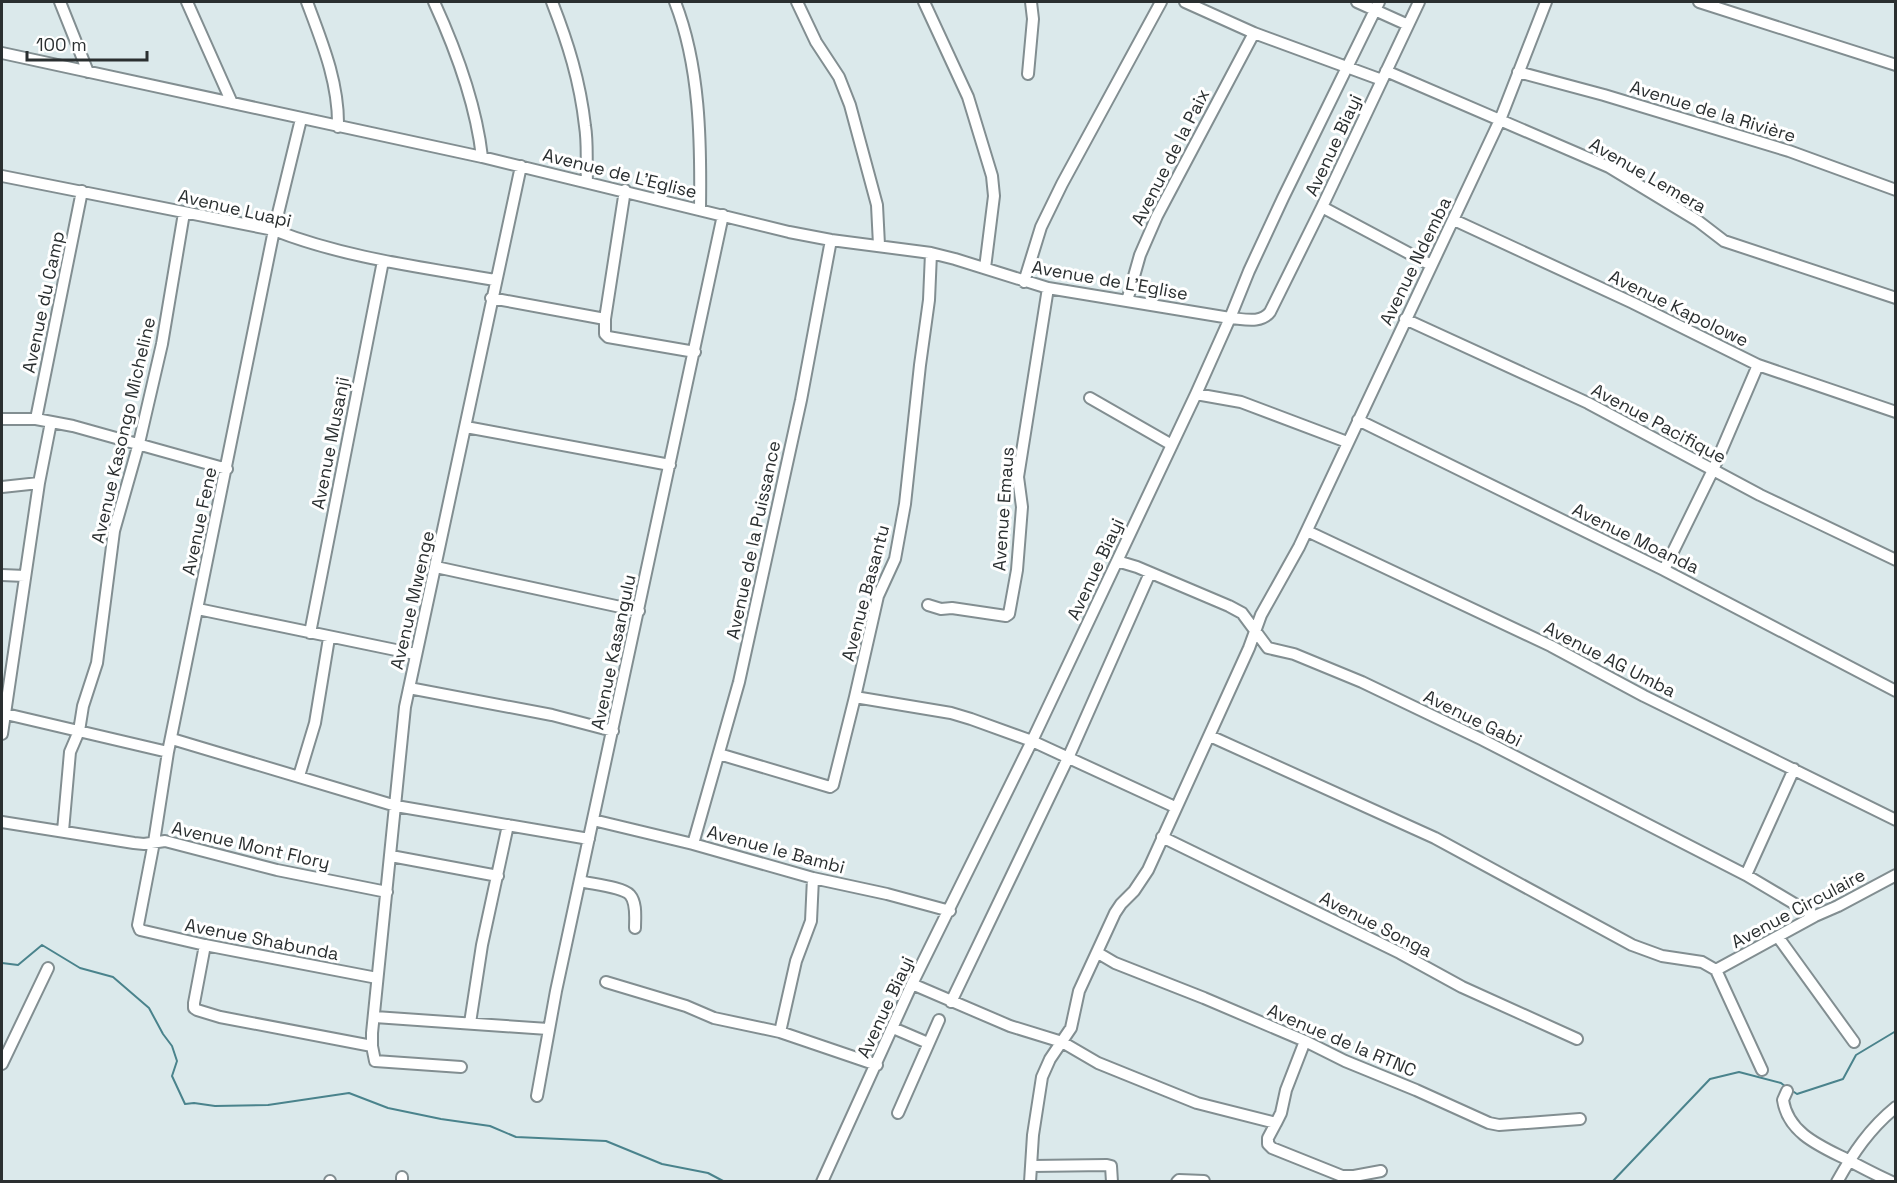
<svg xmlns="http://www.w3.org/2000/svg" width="1897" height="1183" font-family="'Space Grotesk',sans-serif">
  <rect width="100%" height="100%" fill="#dbe9eb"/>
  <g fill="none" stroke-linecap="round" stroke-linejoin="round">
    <!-- stream -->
    <path stroke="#4a838c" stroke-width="2" d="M2,963l16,2 24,-20 38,23 33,9 36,31 14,26 9,12 5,15 -5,15 13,28 9,-1 21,3 53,-1 81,-12 39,15 53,11 49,7 26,11 90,4 56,23 46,9 17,9
      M1791,1090l6,4 46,-15 13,-24 40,-24
      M1612,1182l98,-103 29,-7 42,11 5,4"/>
    <defs>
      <path id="minor" d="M60,2l28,70
        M187,2l45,101
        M307,2c15,40 32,81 31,125
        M434,2c22,48 42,102 48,155
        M552,2c16,41 28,79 33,124 3,18 1,37 2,55
        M675,2c25,64 26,139 25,207
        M797,2l19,40 23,35 11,28 27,100 2,40
        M924,2l44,95 24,79 2,20 -9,72
        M1185,2l69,31 128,47
        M1357,2l51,23
        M1699,2l197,63
        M2,53l480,104 307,75 42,8 100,13 24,6 93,29 182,30c14,1 31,6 40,-6l52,-105 97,-205
        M1386,71l223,96 89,54 26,20 172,57
        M1518,72l86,23 185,56 107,39
        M1028,74l5,-55 -2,-17
        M301,119l-27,111 -106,522 -14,90 -16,83 2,5 65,15 172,33
        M2,176l272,54c71,28 147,37 221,50
        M1322,207l109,58
        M1454,220l179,83 125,62 138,47
        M1024,282l17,-55 21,-43 99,-182
        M491,298l114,21v15l3,3 87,15
        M1127,301l13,-46 17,-39 97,-183
        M605,319l20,-129
        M1405,319l183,84 172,92 136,65
        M1196,394l45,8 106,40
        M1090,398l82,47
        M2,419h34l37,7 154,43
        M36,419l46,-228
        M1358,420l306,150 232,121
        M466,427l204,38
        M2,487l37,-4
        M1307,531l244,115 93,50 252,124
        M1117,561l20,6 92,39 13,7 26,35 26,6 68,28 121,58 263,135 69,41
        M436,567l203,44
        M1664,570l49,-100 45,-105
        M2,575l23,1
        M928,605l13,4 11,-1 54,8 3,-2 8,-44 5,-63 -4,-30 30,-189
        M198,609l217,45
        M310,633l73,-372
        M409,688l143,27 61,16
        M855,697l96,16 20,6 61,22 143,66
        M6,714l162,38
        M2,734l37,-251 12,-61
        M1210,736l225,102 197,107 30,11 40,6 14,8 46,100
        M172,739l224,67 193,33
        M719,754l111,33 3,-2 22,-88 23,-101 17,-37 10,-55 15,-139 9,-65 2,-47
        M299,776l16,-53 14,-85
        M593,820l100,24 120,34 74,16 63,17
        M2,822l132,21 10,1 21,-3 112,29 110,22
        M63,831l7,-79 9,-21 4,-25 14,-43 17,-132 25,-88 23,-99 22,-131
        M1162,837l238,116 62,34 115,52
        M693,844l46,-162 62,-282 30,-160
        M391,856l107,20
        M1746,875l48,-106
        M580,881c11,3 43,6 50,14 7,8 5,23 5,33
        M1778,937l76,105
        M205,945l-11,58v5l3,2 23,7 152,29
        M1098,953l17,10 89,35 101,43 40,20 71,29 73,33 10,2 81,-6
        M1716,970l99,-54 23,-10 58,-31
        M606,982l80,24 28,12 66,14 97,33
        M912,984l98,42 52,16 36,21 99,40 79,20 5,-10 5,-23 19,-49
        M951,1002l117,-244 82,-185
        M375,1017l173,12
        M470,1023l12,-78 26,-120
        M893,1028l35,15
        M780,1032l16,-71 15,-40 2,-43
        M2,1064l46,-96
        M461,1067l-86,-6 -3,-15v-13l33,-326 116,-541
        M1787,1091l-4,9c5,33 37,46 63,59 15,8 30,16 46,23
        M537,1096l19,-105 167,-776
        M898,1113l41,-93
        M1276,1123l-8,15v6l4,4 70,28h12l27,-5
        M1032,1166l75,-1 4,1 1,16
        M330,1182v-1
        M402,1182v-5
        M822,1182l90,-198 120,-243 164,-347 34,-76 19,-47 34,-73 96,-196
        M1030,1182l3,-47 9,-58 8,-18 21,-31 8,-37 36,-78 6,-9 13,-13 14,-21 101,-222 12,-33 38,-68 201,-427 46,-118
        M1177,1182l2,-2 25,1
        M1837,1182c16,-29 33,-54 59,-75"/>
    </defs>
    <!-- minor casing -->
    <use href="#minor" stroke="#828e91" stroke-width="14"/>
    <!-- minor -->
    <use href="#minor" stroke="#fff" stroke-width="10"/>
  </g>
  <g text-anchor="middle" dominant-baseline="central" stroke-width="6" stroke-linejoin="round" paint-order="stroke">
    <!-- street labels -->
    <g font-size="18" fill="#2a2f30" stroke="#fff">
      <text transform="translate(1713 111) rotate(17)">Avenue de la Rivière</text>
      <text transform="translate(1333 145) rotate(-65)">Avenue Biayi</text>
      <text transform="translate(1170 157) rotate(-63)">Avenue de la Paix</text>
      <text transform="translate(620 173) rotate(14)">Avenue de L'Eglise</text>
      <text transform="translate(1648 175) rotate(30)">Avenue Lemera</text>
      <text transform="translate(235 208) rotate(13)">Avenue Luapi</text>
      <text transform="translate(1415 261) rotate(-64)">Avenue Ndemba</text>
      <text transform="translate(1110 280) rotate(10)">Avenue de L'Eglise</text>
      <text transform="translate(43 302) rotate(-78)">Avenue du Camp</text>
      <text transform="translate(1679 308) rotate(26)">Avenue Kapolowe</text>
      <text transform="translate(1659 423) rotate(28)">Avenue Pacifique</text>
      <text transform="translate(123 430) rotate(-77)">Avenue Kasongo Micheline</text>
      <text transform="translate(330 443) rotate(-79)">Avenue Musanji</text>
      <text transform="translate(1003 509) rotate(-86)">Avenue Emaus</text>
      <text transform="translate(199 521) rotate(-78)">Avenue Fene</text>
      <text transform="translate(1636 538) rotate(26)">Avenue Moanda</text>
      <text transform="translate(753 540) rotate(-78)">Avenue de la Puissance</text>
      <text transform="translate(1095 569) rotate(-65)">Avenue Biayi</text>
      <text transform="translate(865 593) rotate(-75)">Avenue Basantu</text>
      <text transform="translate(412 600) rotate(-77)">Avenue Mwenge</text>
      <text transform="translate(613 652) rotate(-78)">Avenue Kasangulu</text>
      <text transform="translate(1610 659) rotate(27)">Avenue AG Umba</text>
      <text transform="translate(1473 718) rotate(26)">Avenue Gabi</text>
      <text transform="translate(251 845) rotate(13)">Avenue Mont Flory</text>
      <text transform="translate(776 849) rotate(15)">Avenue le Bambi</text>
      <text transform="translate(1798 908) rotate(-28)">Avenue Circulaire</text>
      <text transform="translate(1376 924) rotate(27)">Avenue Songa</text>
      <text transform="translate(262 939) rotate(11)">Avenue Shabunda</text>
      <text transform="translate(885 1007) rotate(-65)">Avenue Biayi</text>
      <text transform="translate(1342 1040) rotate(23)">Avenue de la RTNC</text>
    </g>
  </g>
  <!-- border -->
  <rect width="1897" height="1183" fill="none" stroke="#2a2f30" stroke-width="6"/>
  <!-- scale -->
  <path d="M27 51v9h120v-9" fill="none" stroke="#2a2f30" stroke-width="3"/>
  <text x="36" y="51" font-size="18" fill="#2a2f30" stroke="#ffffff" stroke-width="4.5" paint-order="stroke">100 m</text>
</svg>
